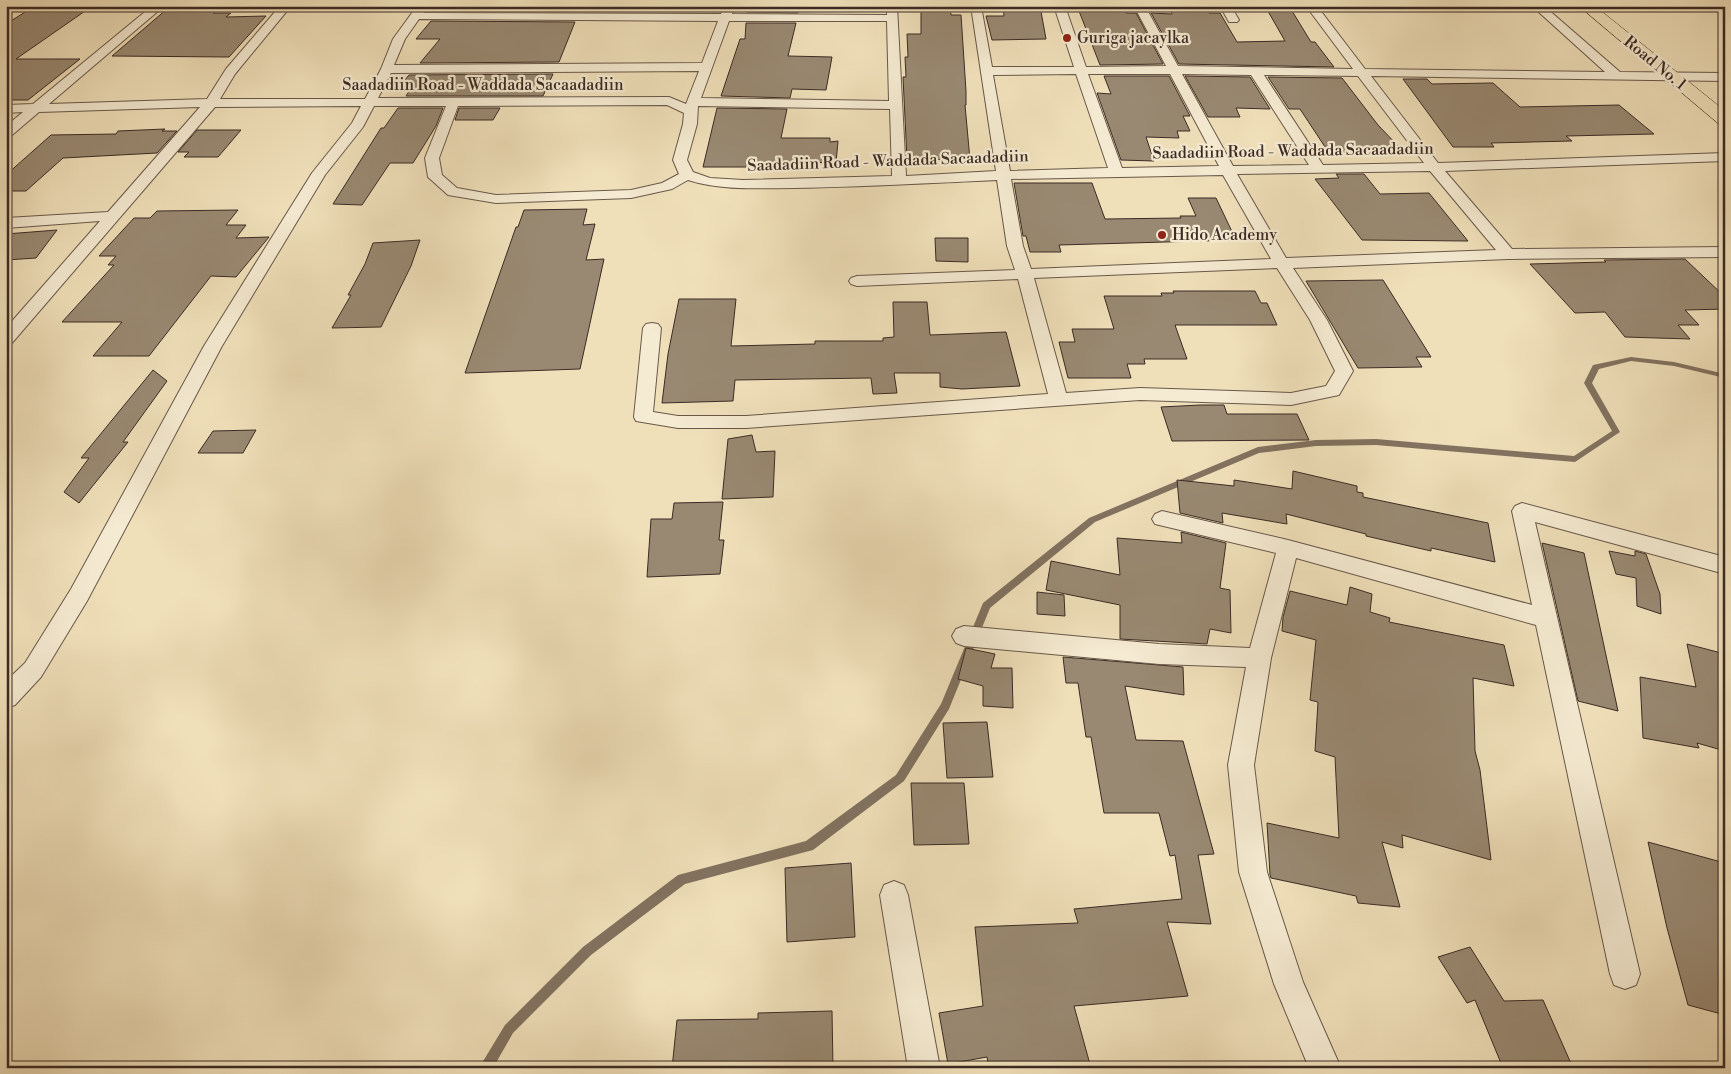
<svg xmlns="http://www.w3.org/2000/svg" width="1731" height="1074" font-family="'Libre Bodoni',serif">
  <rect width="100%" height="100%" fill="#f0e0ba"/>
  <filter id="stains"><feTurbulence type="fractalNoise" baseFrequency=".004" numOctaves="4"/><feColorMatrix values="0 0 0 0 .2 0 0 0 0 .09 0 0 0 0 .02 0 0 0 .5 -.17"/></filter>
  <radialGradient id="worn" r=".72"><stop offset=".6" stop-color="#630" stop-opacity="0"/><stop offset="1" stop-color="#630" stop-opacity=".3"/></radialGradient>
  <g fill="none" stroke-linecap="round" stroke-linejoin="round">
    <!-- stream -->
    <path fill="#827260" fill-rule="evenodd" d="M1631,357l43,5 51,12v4l-51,-12 -43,-5 -32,8 -7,14 28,49 -45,30 -199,-17 -60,1 -57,7 -164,69 -105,86 -41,101 -45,72 -91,69 -128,34 -94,71 -78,78 -20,35h-14l26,-43 78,-78 95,-72 128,-34 90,-66 45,-71 42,-101 106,-85 169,-71 58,-7 60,-1 198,17 38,-25 -28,-48 9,-18z"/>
  </g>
  <!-- building -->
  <path fill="#998972" stroke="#3b2b25" d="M443,6h50l-4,5h-50z
    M766,6h34l-2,7 -52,-1 1,-4z
    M921,6h29l1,9h10l5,76v14h-1l5,55 -63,-1 -4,-82h3l-1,-20h3l-1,-23h14z
    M1003,6h37l6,33 -54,1 -6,-24h18z
    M1169,6l38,1 2,6h11l17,29 48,-1 -20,-35h24l22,36h4l19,25 -155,-3 -28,-51 21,1z
    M30,9h58l-72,50h64l-52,41h-22v-76z
    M167,9h51l-5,4h18l-5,4 40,-1 -37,41 -117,-1z
    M1079,11h46l1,2h10l27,51 -63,1z
    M431,21l144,1 -16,40 -139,1 20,-24h-24z
    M746,23h50l-8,33 44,1 -6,33 -34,-1 -2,9 -69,-2 19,-57h5z
    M553,74l-10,22h-137l8,-12h-12l7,-9z
    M1104,76h65l21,40h-7l7,15h-13l2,7 -33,-1 8,24 -33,-1 -24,-67 14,1z
    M1185,76l65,1 20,32 -34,-1 4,9h-32z
    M1268,77l74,1 36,47 21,22h-4l3,4 -69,2 -29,-44h-11z
    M1403,79h24l5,5 61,-1 27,24 99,-2 35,29 -88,2 6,5 -81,2 3,4h-41z
    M398,108h45l-7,18 -23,37h-23l-28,42 -29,-1 48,-76h3z
    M459,108h41l-7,12h-38z
    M717,108l70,1 -6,29h49v4l8,-1 -2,22 -39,-1 -1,5h-93z
    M165,129l-3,2h15l-20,22 -94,5 -37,33h-20v-16l45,-40 65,-1 2,-3z
    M197,130h44l-23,27h-34l5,-5h-11z
    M1336,174h28l16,20 49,-1 39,48 -106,-1 -47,-61 24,-1z
    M1014,183h78l13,36 76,-1 -1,-2h16l-8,-18h28l20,42 -177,5 2,7h-31l-4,-16h-3z
    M587,209l-4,16 12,-1 -9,36 18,-1 -24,110 -115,4 51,-146h2l6,-17z
    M238,210l-12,15h20l-10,13 33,-1 -33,40 -25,-1 -62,80h-56l29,-34h-60l52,-57h-6l8,-9h-17l35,-38h16l7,-7z
    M57,230l-21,28 -30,2v-26z
    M935,238h33v24l-32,-1z
    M420,240l-9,26 -30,61 -49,1 19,-33h-3l17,-31 8,-21z
    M1685,259l40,38v12l-40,1 14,15h-21l12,14 -65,-2 -20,-25 -30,1 -45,-49 76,-2 -2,-2z
    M1383,280l48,77h-15l6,10 -64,1 -52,-87z
    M1173,291h82l6,12h6l10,22h-102l12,34h-43l1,5h-18l4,14h-63l-9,-36h16l-3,-13h42l-10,-33h58l-1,-3h13z
    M679,299h57l-5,47 84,-2v-3h68v-3l11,-1 -1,-35h34l3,33 76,-3 14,54 -58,3 -22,-2v-14h-46l3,20 -24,1 -2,-16 -136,2 -2,21 -71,2 6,-49z
    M153,370l14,11 -44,61h5l-49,61 -15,-11 25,-34h-8z
    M1200,405h24l3,9h70l12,26 -137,1 -11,-34z
    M256,430l-13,23h-45l15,-22z
    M752,435l4,17 19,-1 -2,46 -51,2 6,-60z
    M1293,471l64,15v6l6,1v4l125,26 7,39 -64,-14v3l-65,-15v-2l-80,-20 1,10 -65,-11 1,10 -43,-10 -3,-33 57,6v-6l58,9z
    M723,502l-4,38h5l-4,34 -73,3 4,-58h21l2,-16z
    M1181,532l45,11 -6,45 10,2 1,43 -21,-4 -3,15 -87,-5v-34l-74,-15 5,-29 69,14 -3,-37 65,5z
    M1542,543l42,10 34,158 -40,-10z
    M1609,551l26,5v-5l11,3 14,40 1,20 -24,-8 -1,-28 -20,-4z
    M1350,587l22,7 -2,18 20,6 -1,4 115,23 10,41 -41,-8 2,73 5,19 11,90 -89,-25 1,13 -21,-6 18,65 -42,-4 -2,-7 -85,-18 -1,-3 -3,-52 72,15 -4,-81 -20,-6 3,-49 -8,-2 6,-60 -34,-9 1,-14 7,-26 57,14z
    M1037,592l27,3 1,21 -28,-2z
    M1687,644l38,10v97l-28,-8 2,5 -56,-10 -3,-61 56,10z
    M966,648l29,6 -4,14h21l1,40 -30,-2v-20l-25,-7z
    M1063,657l120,10 1,28 -59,-9 11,54 47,1 31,113 -16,1 13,69 -44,-2 21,74 -114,10 17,62h-102l-2,-11 -39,7 -9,-51 44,-7 -8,-79 103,-4 -4,-14 108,-10 -7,-44 -5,1 -11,-43h-55l-13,-76h-5l-8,-54h-12z
    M987,722l6,55 -46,1 -4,-55z
    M911,783h53l5,61 -55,1z
    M1648,842l77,21v152l-37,-10 -21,-77z
    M851,863l4,74 -68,5 -2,-74z
    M1470,947l34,54 39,-1 30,68h-70l-28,-68 -8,3 -29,-46z
    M832,1011l1,57h-161l5,-48 81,-1v-6z"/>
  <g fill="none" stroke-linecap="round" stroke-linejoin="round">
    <defs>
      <path id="street" d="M6,6h12l-12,8z
        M152,6h12l-115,98 158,-5 19,-30 54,-63h11l-56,68 -15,25h145l16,-30 12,-30 24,-33h11l-4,7 297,1 2,-8h11l-2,8 155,1v-9h10l9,170 90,-5 -25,-165h10l11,61h82l-20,-61h11l21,61 80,-1 -32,-60h11l33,60 175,3 -47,-63h11l48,63 240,3 -73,-66h12l76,66 105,1v8l-354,-5 67,87 287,-10v8l-280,10 67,78 213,-2v10l-217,2 -215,9 34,52 26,51 -14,24 -48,10 -151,-5 -394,28h-68l-42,-7 -2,-4 9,-89 3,-4 6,-1 6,1 3,4 -8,84 25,4h68l302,-22 -30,-115 -161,7 -6,-2 -2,-3 2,-3 6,-2 158,-6 -8,-24 -10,-66c-67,3 -135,7 -203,8 -35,0 -72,3 -106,-8l-16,9 -41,9 -135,5 -48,-8 -20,-18 -3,-19 21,-52h-72l-11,21 -38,48 -103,171 -135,255 -46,76 -26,28 -9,3v-27l19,-18 46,-74 133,-243 108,-173 40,-50 9,-17 -146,1 -203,236 -6,1v-16l94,-107 -94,7v-10l102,-6 92,-105 -161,5 -28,24 -5,1v-11l17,-14 -17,1v-8l27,-1zM419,19l299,2 -16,42 -308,2 11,-26zM729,21h158l2,80 -188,-3zM699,71l-13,33 -17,-7 -291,1 13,-25zM1076,74l32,94 -98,3 -17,-96zM1088,74h82l49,92 -97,2zM1182,74l69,1 58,90 -76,1zM1264,75l94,1 66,87 -101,2zM667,105l17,8 -1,11 -10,36 6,14 -17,9 -31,7 -135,5 -39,-7 -15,-13 -3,-17 19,-52zM698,106l192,3 2,67 -149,4 -33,-2 -17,-6 -6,-12 10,-36zM1430,171l66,79 -210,8 -49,-84zM1223,175l48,84 -240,10 -8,-23 -12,-67zM1277,268l33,52 25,51 -9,15 -35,7 -151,-5 -74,5 -32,-115z
        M1220,6h11l8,14 -2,2h-8z
        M1522,503l203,54v17l-190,-52 105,452 -4,11 -11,4 -11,-4 -4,-11 -74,-349 -240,-67 -25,100 -17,107 13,107 36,110 38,86h-32l-35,-84 -35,-112 -11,-107 18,-98 -87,-3 -195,-18 -8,-3 -4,-7 4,-7 8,-3 195,18 91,4 26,-95 -121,-29 -3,-5 3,-5 7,-3 126,29 244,65 -20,-94 3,-5z
        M894,881l10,4 4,10 32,173h-32l-28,-173 4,-10z"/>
      <path id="highway" d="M1579,6h16l130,105v14l-6,-1z"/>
    </defs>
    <!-- street casing -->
    <use href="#street" stroke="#68584a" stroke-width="2"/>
    <!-- highway casing -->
    <use href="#highway" stroke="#3b2b25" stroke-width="1"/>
    <!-- street -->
    <use href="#street" fill="#f5ebd2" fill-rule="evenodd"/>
    <!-- highway -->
    <use href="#highway" fill="#f0e0ba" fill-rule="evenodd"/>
  </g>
  <!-- markers -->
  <g fill="#8f2418" stroke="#f5ebd2" stroke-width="2">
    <circle cx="1067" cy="38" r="5"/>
    <circle cx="1162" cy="235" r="5"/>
  </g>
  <g text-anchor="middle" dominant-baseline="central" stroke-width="4.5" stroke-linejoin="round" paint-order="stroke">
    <!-- far-poi labels -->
    <g font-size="16" fill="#3b2b25" stroke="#f5ebd2" text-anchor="start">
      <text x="1077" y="38">Guriga jacaylka</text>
      <text x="1172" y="235">Hido Academy</text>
    </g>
    <!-- far-street labels -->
    <g font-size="16" fill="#3b2b25" stroke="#f5ebd2">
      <text transform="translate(1655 63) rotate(39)">Road No. 1</text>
      <text x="483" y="85">Saadadiin Road - Waddada Sacaadadiin</text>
      <text transform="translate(1293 151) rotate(-1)">Saadadiin Road - Waddada Sacaadadiin</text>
      <text transform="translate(888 161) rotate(-2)">Saadadiin Road - Waddada Sacaadadiin</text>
    </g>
  </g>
  <!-- margin -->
  <rect width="1731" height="1074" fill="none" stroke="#f0e0ba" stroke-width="25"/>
  <rect x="8" y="8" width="1716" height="1059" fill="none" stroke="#3b2b25" stroke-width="2.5"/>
  <rect x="12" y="12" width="1706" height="1049" fill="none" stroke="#3b2b25"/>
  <rect width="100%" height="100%" filter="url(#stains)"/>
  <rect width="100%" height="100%" fill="url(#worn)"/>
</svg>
